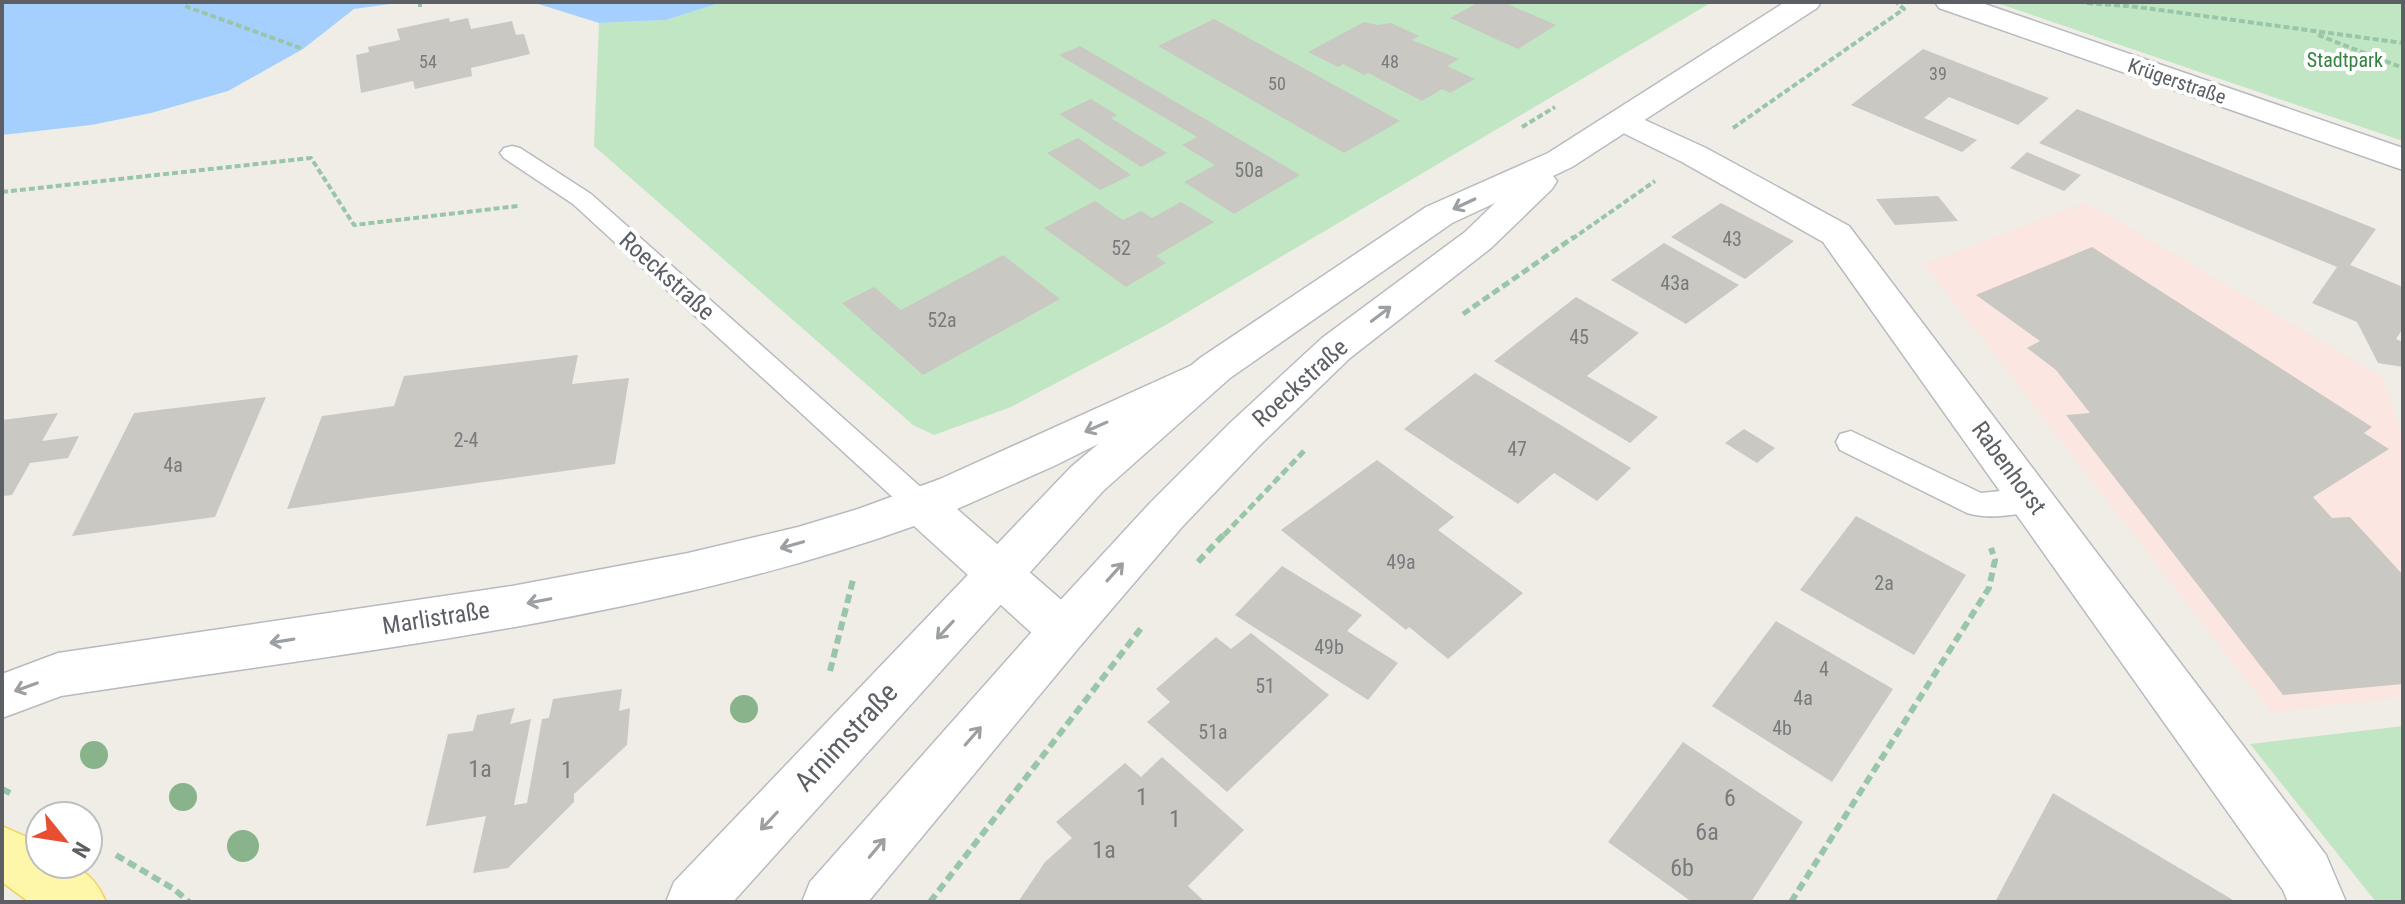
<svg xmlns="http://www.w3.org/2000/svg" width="2405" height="904" font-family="'Roboto Condensed',sans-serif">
  <rect width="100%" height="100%" fill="#efede5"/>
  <!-- medical -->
  <path fill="#fbe6e1" d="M2086,202l296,175 21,59v261l-132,15 -347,-448z"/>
  <!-- green -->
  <path fill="#c1e6c4" d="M723,2h989l-548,324 -153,81 -77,28 -21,-10 -319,-279 5,-123 67,-3z
    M1994,2h409v139z
    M2403,726v176h-27l-126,-158z"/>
  <!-- water -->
  <path fill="#a5d0fe" d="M2,2h402l-50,7 -51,40 -75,42 -77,22 -60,12 -89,10z
    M532,2h191l-57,18 -67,3z"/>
  <!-- building -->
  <path fill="#cac8c2" d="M1479,2h24l53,23 -38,24 -68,-31z
    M449,18l1,4 18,-4 3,11 41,-8 4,14 8,-1 6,20 -59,14 1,8 -57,13 -2,-8 -52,12 -5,-38 13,-3 -1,-5 32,-7 -3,-11z
    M1214,19l186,102 -56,32 -186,-107z
    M1364,22l13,3 14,-2 28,13 -7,4 47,19 -12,7 28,13 -25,14 -8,-4 -20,12 -54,-28 -4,2 -21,-11 -5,3 -30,-15z
    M1080,46l137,80 83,49 -66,39 -50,-32 31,-17 -33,-20 15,-8 -138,-82z
    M1923,49l126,49 -31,27 -69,-28 -25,21 53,22 -15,12 -111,-47z
    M1091,99l26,16 -6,3 56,35 -26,14 -82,-53z
    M2077,109l299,120 -26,36 53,22v41l-7,11 7,3v25l-25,-4 -21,-41 -45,-19 25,-36 -298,-124z
    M1078,138l53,37 -31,15 -53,-37z
    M2027,152l54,23 -17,16 -54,-23z
    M1938,196l20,25 -63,4 -19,-26z
    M1095,201l28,19 18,-9 11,7 29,-16 33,20 -58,34 10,7 -40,24 -82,-59z
    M1721,203l73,38 -49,38 -74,-42z
    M1664,243l75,42 -53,39 -75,-44z
    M2092,247l280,180 -8,6 25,16 -76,48 19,21 18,-1 53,58v109l-120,11 -217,-280 24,-2 -34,-43 -29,-22 13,-7 -64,-46z
    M1003,255l57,44 -137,76 -81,-72 32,-16 27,23z
    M1576,297l63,36 -52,43 71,41 -28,26 -136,-82z
    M578,355l-6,29 57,-6 -14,86 -328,45 35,-93 72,-10 10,-30z
    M1475,373l156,95 -34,33 -43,-28 -36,31 -114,-75z
    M266,397l-51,120 -143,19 62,-123z
    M58,413l-16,28 37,-5 -11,22 -38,5 -18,32 -10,1v-76z
    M1744,429l31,19 -18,15 -32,-20z
    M1377,460l77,57 -16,13 85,63 -75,66 -39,-32 -3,3 -125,-100z
    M1856,516l110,59 -52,80 -114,-65z
    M1282,566l80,49 -15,16 51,32 -30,37 -133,-85z
    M1776,621l117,68 -61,93 -120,-76z
    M1251,633l78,62 -102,97 -80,-70 23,-20 -14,-13 60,-52 15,12z
    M622,689l-3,22 11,-3 -3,37 -53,49v8l-66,66 -35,5 13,-57 -60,10 22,-92 25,-3 4,-16 38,-7 -5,16 21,-5 -17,86 13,-2 15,-84 7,-1 4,-19z
    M1683,742l120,80 -52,80h-59l-84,-60z
    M1162,757l82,73 -56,56 17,16h-187l27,-40 27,-24 -16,-16 69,-59 16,14z
    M2053,793l180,107 -1,2h-237z"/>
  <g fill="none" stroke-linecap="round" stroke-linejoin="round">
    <defs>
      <path id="lane" d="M512,146l8,2 71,46 341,303 5,8 -5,8 -11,4 -11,-4 -337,-309 -69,-46 -4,-5 4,-5z
        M1851,431l130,62 51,-5 11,4 5,8 -5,8c-22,7 -54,12 -76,5l-127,-63 -4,-8 4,-8z"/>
      <path id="street" d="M1935,2h44l424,146v22l-464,-162z
        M1623,110l83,38 143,78 477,629 20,47h-58l-5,-12 -460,-648 -141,-80 -71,-35 -5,-7 5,-7z
        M1201,361l15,4 6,10 -6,10 -162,81 -97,43 124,108 7,14 -7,14 -18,6 -18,-6 -131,-119c-267,96 -573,127 -853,170l-59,22v-44l56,-21 454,-67 176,-33 110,-26 60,-18 82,-30z"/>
      <path id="secondary" d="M1785,2h36l-4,6 -245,159 -19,9 4,5 -5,8 -61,59 -141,110 -90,87 -78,82 -101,118 -213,257h-66l8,-20 235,-265 105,-114 80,-80 92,-85 143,-106 30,-29 -43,20 -222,155 -127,113 -370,411h-67l8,-20 397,-415 129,-109 226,-151 122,-54z"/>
      <path id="primary" d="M2,826l38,17v21c35,0 51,4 66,38h-77l-27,-20z"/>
    </defs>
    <!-- lane casing -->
    <use href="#lane" stroke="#b7babe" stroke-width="3"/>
    <!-- street casing -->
    <use href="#street" stroke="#b7babe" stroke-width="3"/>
    <!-- secondary casing -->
    <use href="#secondary" stroke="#b8bbc0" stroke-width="3"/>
    <!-- primary casing -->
    <use href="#primary" stroke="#f0d25c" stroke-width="3"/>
    <!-- path-far2 -->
    <path stroke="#99c5a9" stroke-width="4" stroke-dasharray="6 3" stroke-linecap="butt" d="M420,2v5
      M2087,3l51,4 265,36
      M185,6l118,43
      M2318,35l85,33
      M1522,127l33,-20
      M1733,128l171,-119 -8,-7
      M2,192l309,-34 43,67 164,-19
      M1572,239l83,-58"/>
    <!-- path-far1 -->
    <path stroke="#99c5a9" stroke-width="5" stroke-dasharray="8 4" stroke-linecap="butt" d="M1463,314l111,-77
      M1224,535l80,-84"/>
    <!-- path -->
    <path stroke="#99c5a9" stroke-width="6" stroke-dasharray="9 5" stroke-linecap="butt" d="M1198,562l27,-29
      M830,671l24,-95
      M2,789l12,6
      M116,855l58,34 15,13
      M930,902l212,-275
      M1791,902l198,-314 6,-28 -4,-12"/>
    <!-- lane -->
    <use href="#lane" fill="#fff" fill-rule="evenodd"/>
    <!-- street -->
    <use href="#street" fill="#fff" fill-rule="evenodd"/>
    <!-- secondary -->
    <use href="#secondary" fill="#fff" fill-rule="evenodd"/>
    <!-- primary -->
    <use href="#primary" fill="#fef7aa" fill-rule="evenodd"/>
  </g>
  <!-- trees -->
  <g fill="#89b38a">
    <circle cx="744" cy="709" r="14"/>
    <circle cx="94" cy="755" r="14"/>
    <circle cx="183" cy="797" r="14"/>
    <circle cx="243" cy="846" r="16"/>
  </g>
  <!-- one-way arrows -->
  <defs><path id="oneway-shaft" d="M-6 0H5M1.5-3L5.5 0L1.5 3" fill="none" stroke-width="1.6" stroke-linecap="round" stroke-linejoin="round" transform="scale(2)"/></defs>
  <g stroke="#9da0a3">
    <use href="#oneway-shaft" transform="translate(1464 204) rotate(155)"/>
    <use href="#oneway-shaft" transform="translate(1381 314) rotate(-37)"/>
    <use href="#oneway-shaft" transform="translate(1096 427) rotate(156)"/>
    <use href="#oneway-shaft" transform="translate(792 545) rotate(164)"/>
    <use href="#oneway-shaft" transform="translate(1115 572) rotate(-48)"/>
    <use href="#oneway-shaft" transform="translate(539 601) rotate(169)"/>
    <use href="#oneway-shaft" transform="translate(945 630) rotate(133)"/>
    <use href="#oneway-shaft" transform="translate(282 641) rotate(171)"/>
    <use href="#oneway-shaft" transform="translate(26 687) rotate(160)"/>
    <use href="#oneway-shaft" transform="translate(973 736) rotate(-49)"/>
    <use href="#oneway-shaft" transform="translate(769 821) rotate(133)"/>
    <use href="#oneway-shaft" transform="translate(877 848) rotate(-50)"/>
  </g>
  <g text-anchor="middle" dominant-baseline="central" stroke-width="8" stroke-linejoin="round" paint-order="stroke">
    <!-- far-number labels -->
    <g font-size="18" fill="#787a7c">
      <text x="428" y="61">54</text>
      <text x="1390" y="61">48</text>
      <text x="1938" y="73">39</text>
      <text x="1277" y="83">50</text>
    </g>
    <!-- far-park labels -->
    <g font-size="20" fill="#358340" stroke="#fff">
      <text x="2345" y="60">Stadtpark</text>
    </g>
    <!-- far-street labels -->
    <g font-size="20" fill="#5c6065" stroke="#fff">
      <text transform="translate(2177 81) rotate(19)">Krügerstraße</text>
    </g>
    <!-- number labels -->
    <g font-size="20" fill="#787a7c">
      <text x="1249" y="170">50a</text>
      <text x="1732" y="239">43</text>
      <text x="1121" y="248">52</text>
      <text x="1675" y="283">43a</text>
      <text x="942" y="320">52a</text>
      <text x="1579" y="337">45</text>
      <text x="466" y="440">2-4</text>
      <text x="1517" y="449">47</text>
      <text x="173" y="465">4a</text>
      <text x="1401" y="562">49a</text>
      <text x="1884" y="583">2a</text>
      <text x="1329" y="647">49b</text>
      <text x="1824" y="669">4</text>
      <text x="1265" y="686">51</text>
      <text x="1803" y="698">4a</text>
      <text x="1782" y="728">4b</text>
      <text x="1213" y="732">51a</text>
    </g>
    <!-- street labels -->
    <g font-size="24" fill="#5c6065" stroke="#fff">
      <text transform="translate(667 276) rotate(42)">Roeckstraße</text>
      <text transform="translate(1300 383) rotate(-42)">Roeckstraße</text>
      <text transform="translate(2009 468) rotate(54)">Rabenhorst</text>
      <text transform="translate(436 618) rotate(-9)">Marlistraße</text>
    </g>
    <!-- near-number labels -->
    <g font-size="24" fill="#787a7c">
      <text x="480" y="769">1a</text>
      <text x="567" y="770">1</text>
      <text x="1142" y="797">1</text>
      <text x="1730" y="798">6</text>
      <text x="1175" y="819">1</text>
      <text x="1707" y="832">6a</text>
      <text x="1104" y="850">1a</text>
      <text x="1682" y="868">6b</text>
    </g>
    <!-- near-street labels -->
    <g font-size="28" fill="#5c6065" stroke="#fff">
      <text transform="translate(846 737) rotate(-47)">Arnimstraße</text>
    </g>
  </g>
  <!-- border -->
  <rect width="2405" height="904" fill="none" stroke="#5c6065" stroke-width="8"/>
  <!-- north arrow -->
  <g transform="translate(64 840) rotate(120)"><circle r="38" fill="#ffffff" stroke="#bebfc1" stroke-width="2"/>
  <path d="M0-6L14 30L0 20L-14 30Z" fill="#e84f32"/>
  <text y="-12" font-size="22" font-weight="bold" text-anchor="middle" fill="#5c6065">N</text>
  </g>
</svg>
